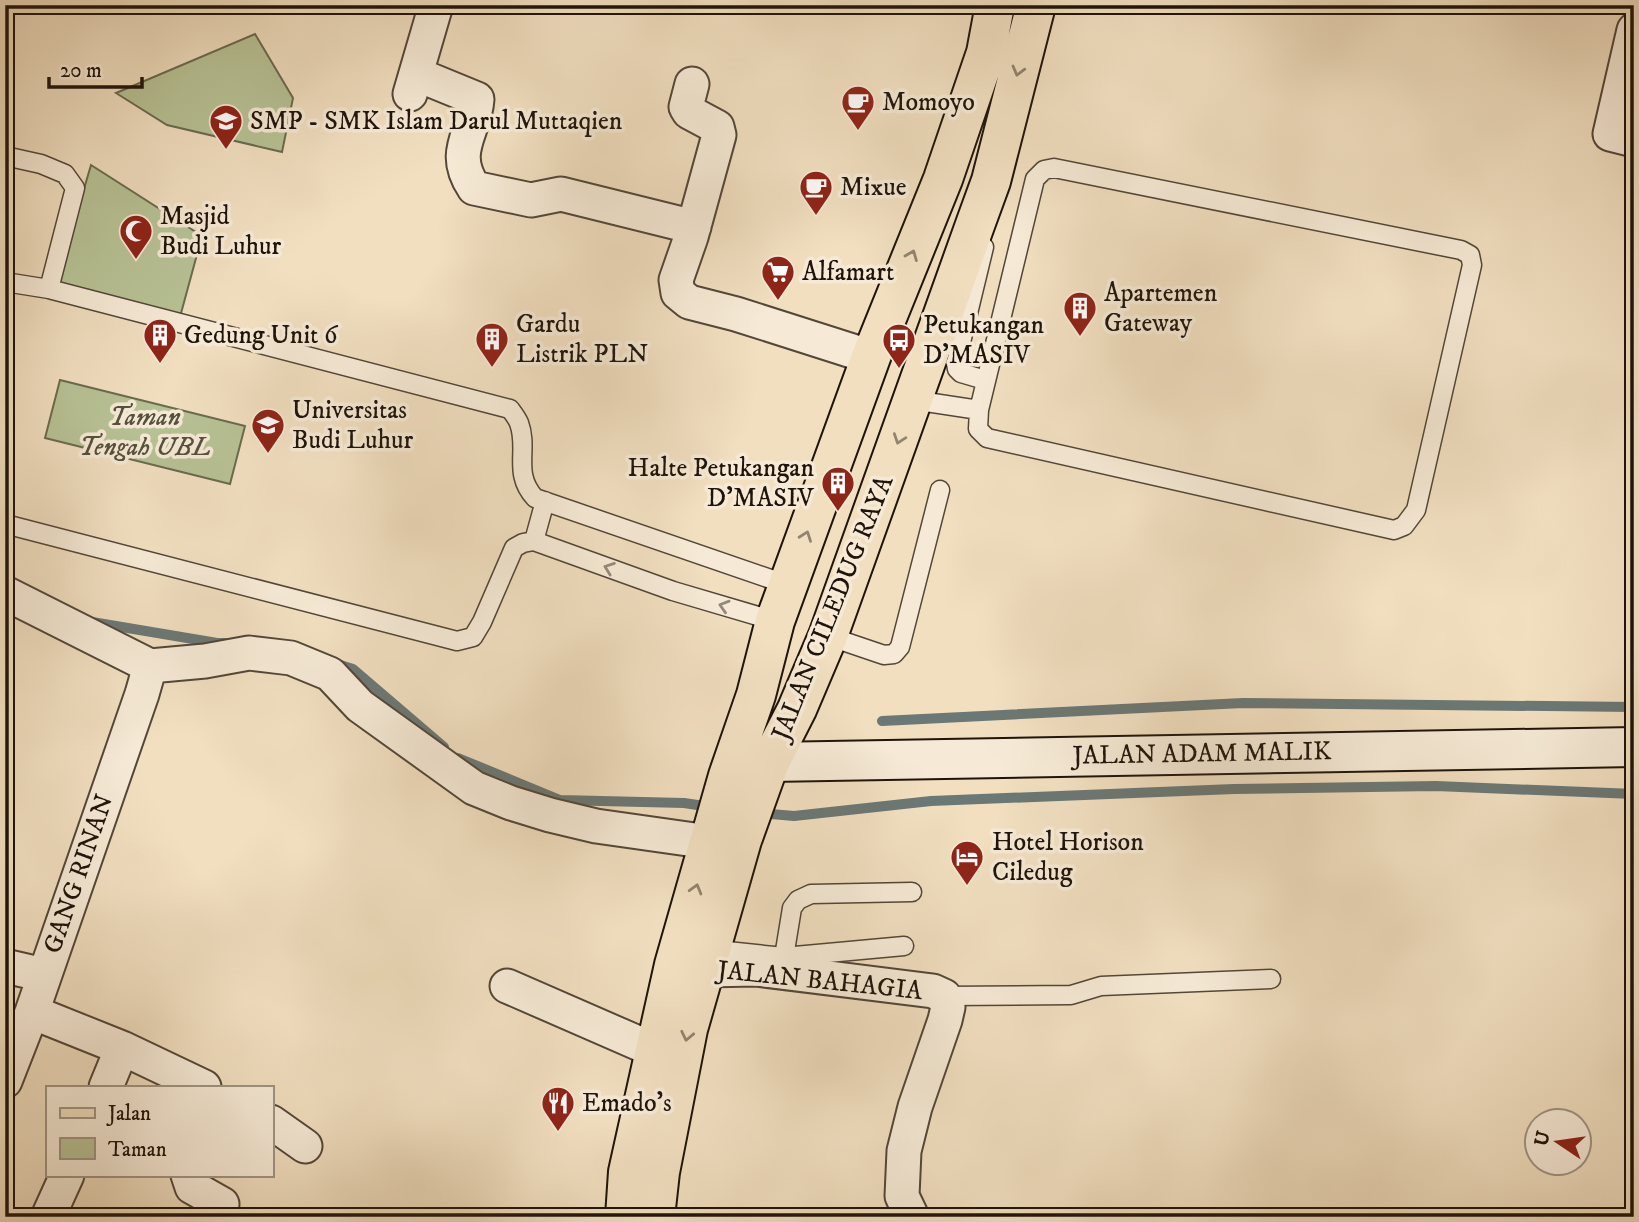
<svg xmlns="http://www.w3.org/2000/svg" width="1639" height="1222" font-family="'IM FELL DW Pica',serif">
  <rect width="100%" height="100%" fill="#f1dfc0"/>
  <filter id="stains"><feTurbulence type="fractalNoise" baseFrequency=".00286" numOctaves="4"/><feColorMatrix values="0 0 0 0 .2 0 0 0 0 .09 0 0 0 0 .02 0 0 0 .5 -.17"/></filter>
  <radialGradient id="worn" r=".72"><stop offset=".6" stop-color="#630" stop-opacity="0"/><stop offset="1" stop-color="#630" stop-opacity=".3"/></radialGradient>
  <!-- green -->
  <path fill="#b7c295" stroke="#6a6b50" stroke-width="2" d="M255,34l38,64 -11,54 -115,-27 -51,-32z
    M91,165l111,71 -22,81 -124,-33z
    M60,380l185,46 -15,58 -185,-46z"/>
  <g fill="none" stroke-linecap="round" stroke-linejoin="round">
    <!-- stream -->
    <path stroke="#6b7875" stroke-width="10" d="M92,622l125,21h8
      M334,663l19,6 91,78
      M882,721l361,-18 391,4
      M458,758l102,42 124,3 27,4
      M760,813l34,3 137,-15 303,-12 202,-3 198,8"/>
    <defs>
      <path id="lane" d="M5,156l36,8 24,10 10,14 -26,101 461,120c3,4 7,9 9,14 10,27 -7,50 16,75l253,87
        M1054,168l407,82 9,5 2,10 -56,245 -12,16 -10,4 -407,-92 -9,-9 1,-19 56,-231 9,-9z
        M984,247l-28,116 1,6 4,4 24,7
        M5,282l44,7
        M913,400l66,10
        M5,524l452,117 16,-4 9,-15 32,-74 9,-5 11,-2 139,50 102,30
        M534,541l11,-40
        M828,636l56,19 10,-1 6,-7 40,-157
        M708,949l76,8 8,-49 6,-8 13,-6 101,-2
        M784,957l120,-11
        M944,996l127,-1 30,-9 170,-7"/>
      <path id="street" d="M1634,30l-24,104 24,6
        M416,74l61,25c-2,34 -28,52 -3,89l57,12 30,-6 133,33
        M692,84l-6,23 3,5 28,15 2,8 -28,102 -15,43 2,13 11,9 47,12 135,43
        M410,94l26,-89
        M5,593l145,73
        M150,666l55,-5 44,-8 42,5 39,16 30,32 114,82 37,15 39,12 46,11 113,16 24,10
        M5,966l39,9
        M680,966l25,4 51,-1 177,22 11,5 4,11 -3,13 -30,87 -11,44 -2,45 10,21
        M507,986l147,64
        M32,1012l90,36 82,39
        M5,1081l27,-69 110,-318 8,-28
        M106,1087l16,-39
        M271,1122l34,24
        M188,1175l4,12 30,17 -4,13
        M48,1217l19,-42"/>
      <path id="secondary" d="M770,762l864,-15"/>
      <path id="primary" d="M625,1217l3,-45 46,-207 54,-189 28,-81 19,-74 96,-264 72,-178 43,-126 9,-48
        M655,1217l5,-45 28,-143 54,-189 28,-78 27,-53 31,-73 147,-411 16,-44 45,-176"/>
    </defs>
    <!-- lane casing -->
    <use href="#lane" stroke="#534738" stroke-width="21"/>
    <!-- street casing -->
    <use href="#street" stroke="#534738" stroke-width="37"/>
    <!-- secondary casing -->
    <use href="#secondary" stroke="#1e140a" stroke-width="42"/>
    <!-- primary casing -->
    <use href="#primary" stroke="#1e140a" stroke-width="42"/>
    <!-- lane -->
    <use href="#lane" stroke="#f6ead6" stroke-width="18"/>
    <!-- street -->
    <use href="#street" stroke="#f6ead6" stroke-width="33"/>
    <!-- secondary -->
    <use href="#secondary" stroke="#f6ead6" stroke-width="38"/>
    <!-- primary -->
    <use href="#primary" stroke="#f1dfc0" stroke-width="38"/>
  </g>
  <!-- one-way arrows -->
  <defs><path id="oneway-chevron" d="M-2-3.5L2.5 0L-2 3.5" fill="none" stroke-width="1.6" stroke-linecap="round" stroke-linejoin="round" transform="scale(1.75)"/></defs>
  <g stroke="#92846e">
    <use href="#oneway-chevron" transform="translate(1018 71) rotate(105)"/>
    <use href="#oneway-chevron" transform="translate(912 255) rotate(-68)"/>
    <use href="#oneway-chevron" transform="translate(899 439) rotate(109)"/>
    <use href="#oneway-chevron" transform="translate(806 536) rotate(-70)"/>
    <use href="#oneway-chevron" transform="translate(696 889) rotate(-74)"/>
    <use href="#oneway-chevron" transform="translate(687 1036) rotate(102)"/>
  </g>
  <g stroke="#958a7a">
    <use href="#oneway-chevron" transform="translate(609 568) rotate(-160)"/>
    <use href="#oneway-chevron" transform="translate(724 606) rotate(-163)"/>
  </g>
  <!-- icons -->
  <defs>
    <symbol id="cafe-pin" viewBox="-11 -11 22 30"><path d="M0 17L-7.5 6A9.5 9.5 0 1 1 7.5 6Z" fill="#8f2418" stroke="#f6ead6"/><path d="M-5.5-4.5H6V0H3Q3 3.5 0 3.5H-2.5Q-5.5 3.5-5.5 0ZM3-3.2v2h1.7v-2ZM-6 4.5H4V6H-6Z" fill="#fff"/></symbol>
    <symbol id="school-pin" viewBox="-11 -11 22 30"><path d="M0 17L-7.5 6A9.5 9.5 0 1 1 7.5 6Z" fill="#8f2418" stroke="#f6ead6"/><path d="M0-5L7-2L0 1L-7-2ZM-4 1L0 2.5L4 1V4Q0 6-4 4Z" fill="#fff"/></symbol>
    <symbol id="mosque-pin" viewBox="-11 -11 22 30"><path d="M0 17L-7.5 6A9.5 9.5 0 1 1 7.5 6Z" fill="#8f2418" stroke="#f6ead6"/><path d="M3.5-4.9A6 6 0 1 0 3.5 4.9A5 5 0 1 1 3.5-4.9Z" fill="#fff"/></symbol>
    <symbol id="supermarket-pin" viewBox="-11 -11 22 30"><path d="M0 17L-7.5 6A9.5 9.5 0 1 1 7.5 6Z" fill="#8f2418" stroke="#f6ead6"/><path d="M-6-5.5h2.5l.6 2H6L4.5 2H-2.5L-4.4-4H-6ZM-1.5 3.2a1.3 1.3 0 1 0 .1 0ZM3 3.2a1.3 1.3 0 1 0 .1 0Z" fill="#fff"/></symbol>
    <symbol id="building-pin" viewBox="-11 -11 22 30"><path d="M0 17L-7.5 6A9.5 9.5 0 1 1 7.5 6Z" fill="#8f2418" stroke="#f6ead6"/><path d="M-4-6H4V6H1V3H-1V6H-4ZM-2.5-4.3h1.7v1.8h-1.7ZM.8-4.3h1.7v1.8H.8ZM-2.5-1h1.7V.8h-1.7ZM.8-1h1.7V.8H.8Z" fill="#fff"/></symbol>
    <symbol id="bus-pin" viewBox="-11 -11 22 30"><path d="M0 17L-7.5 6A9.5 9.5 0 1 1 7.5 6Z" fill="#8f2418" stroke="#f6ead6"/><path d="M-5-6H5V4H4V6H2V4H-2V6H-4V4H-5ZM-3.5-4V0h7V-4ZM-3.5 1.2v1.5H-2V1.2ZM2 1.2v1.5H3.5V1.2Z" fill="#fff"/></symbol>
    <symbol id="university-pin" viewBox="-11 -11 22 30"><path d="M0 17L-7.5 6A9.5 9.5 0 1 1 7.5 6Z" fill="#8f2418" stroke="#f6ead6"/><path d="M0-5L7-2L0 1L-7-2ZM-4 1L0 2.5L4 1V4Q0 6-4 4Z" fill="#fff"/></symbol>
    <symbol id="hotel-pin" viewBox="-11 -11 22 30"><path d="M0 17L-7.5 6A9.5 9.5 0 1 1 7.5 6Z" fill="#8f2418" stroke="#f6ead6"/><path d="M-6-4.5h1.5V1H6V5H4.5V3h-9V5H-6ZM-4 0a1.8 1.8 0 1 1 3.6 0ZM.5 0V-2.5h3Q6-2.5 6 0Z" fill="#fff"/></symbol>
    <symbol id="restaurant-pin" viewBox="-11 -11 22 30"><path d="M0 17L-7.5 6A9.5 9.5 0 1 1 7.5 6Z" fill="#8f2418" stroke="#f6ead6"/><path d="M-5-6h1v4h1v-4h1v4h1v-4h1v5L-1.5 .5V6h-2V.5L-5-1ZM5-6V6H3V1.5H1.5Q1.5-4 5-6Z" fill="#fff"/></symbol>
  </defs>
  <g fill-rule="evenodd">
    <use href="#cafe-pin" x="839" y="83" width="38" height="52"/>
    <use href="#school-pin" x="207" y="102" width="38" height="52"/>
    <use href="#cafe-pin" x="797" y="168" width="38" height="52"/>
    <use href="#mosque-pin" x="117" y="212" width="38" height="52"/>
    <use href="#supermarket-pin" x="759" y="253" width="38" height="52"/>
    <use href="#building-pin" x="1061" y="289" width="38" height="52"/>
    <use href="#building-pin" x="141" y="316" width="38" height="52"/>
    <use href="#building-pin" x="473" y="320" width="38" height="52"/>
    <use href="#bus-pin" x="880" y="321" width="38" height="52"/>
    <use href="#university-pin" x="249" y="406" width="38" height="52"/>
    <use href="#building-pin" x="819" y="464" width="38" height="52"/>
    <use href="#hotel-pin" x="948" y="838" width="38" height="52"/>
    <use href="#restaurant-pin" x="539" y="1084" width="38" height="52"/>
  </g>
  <g text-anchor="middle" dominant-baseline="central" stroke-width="7" stroke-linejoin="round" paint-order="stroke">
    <!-- poi labels -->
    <g font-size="26" fill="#1e140a" stroke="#f6ead6" text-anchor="start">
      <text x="882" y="102">Momoyo</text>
      <text x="250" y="121">SMP - SMK Islam Darul Muttaqien</text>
      <text x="840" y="187">Mixue</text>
      <text x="160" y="216">Masjid<tspan x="160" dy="30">Budi Luhur</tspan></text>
      <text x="802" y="272">Alfamart</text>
      <text x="1104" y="293">Apartemen<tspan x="1104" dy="30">Gateway</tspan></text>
      <text x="516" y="324">Gardu<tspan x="516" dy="30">Listrik PLN</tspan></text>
      <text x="923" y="325">Petukangan<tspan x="923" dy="30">D'MASIV</tspan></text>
      <text x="184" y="335">Gedung Unit 6</text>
      <text x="292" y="410">Universitas<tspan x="292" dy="30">Budi Luhur</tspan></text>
      <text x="814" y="468" text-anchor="end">Halte Petukangan<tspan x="814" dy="30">D'MASIV</tspan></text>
      <text x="992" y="842">Hotel Horison<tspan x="992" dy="30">Ciledug</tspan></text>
      <text x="582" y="1103">Emado's</text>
    </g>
    <!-- park labels -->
    <g font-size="26" font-style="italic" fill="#54513b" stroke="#f6ead6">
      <text x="145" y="417">Taman<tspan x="145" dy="30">Tengah UBL</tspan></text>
    </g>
    <!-- street labels -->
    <g font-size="26" fill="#1e140a" stroke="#f6ead6">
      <text transform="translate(833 608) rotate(-68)">JALAN CILEDUG RAYA</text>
      <text transform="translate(1202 754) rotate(-1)">JALAN ADAM MALIK</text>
      <text transform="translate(79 874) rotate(-71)">GANG RINAN</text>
      <text transform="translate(820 981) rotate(6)">JALAN BAHAGIA</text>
    </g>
  </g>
  <!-- margin -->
  <rect width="1639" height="1222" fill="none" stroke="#f1dfc0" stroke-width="28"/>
  <rect x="7" y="7" width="1625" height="1208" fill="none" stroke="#1e140a" stroke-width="3.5"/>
  <rect x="14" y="14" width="1611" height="1194" fill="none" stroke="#1e140a" stroke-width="2"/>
  <!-- legend -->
  <rect x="46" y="1086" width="228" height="91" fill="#f6ead6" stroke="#a09484" stroke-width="2"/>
  <rect x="60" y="1108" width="35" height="10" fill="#f1dfc0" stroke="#a09484" stroke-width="2"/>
  <text x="108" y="1120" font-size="21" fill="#1e140a">Jalan</text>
  <rect x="60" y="1138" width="35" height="21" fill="#b7c295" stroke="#a09484" stroke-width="2"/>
  <text x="108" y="1156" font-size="21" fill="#1e140a">Taman</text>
  <!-- north arrow -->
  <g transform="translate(1558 1142) rotate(283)"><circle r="33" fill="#f6ead6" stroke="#a09484" stroke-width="2"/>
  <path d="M0-5L12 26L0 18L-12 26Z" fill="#8f2418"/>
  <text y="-10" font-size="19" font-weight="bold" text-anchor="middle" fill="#1e140a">U</text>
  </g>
  <!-- scale -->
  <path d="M49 77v10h93v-10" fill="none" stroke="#1e140a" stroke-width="3.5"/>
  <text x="60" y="77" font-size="21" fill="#1e140a" stroke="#f6ead6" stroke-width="5" paint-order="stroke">20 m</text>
  <rect width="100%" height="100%" filter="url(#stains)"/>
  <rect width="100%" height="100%" fill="url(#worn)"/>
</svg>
